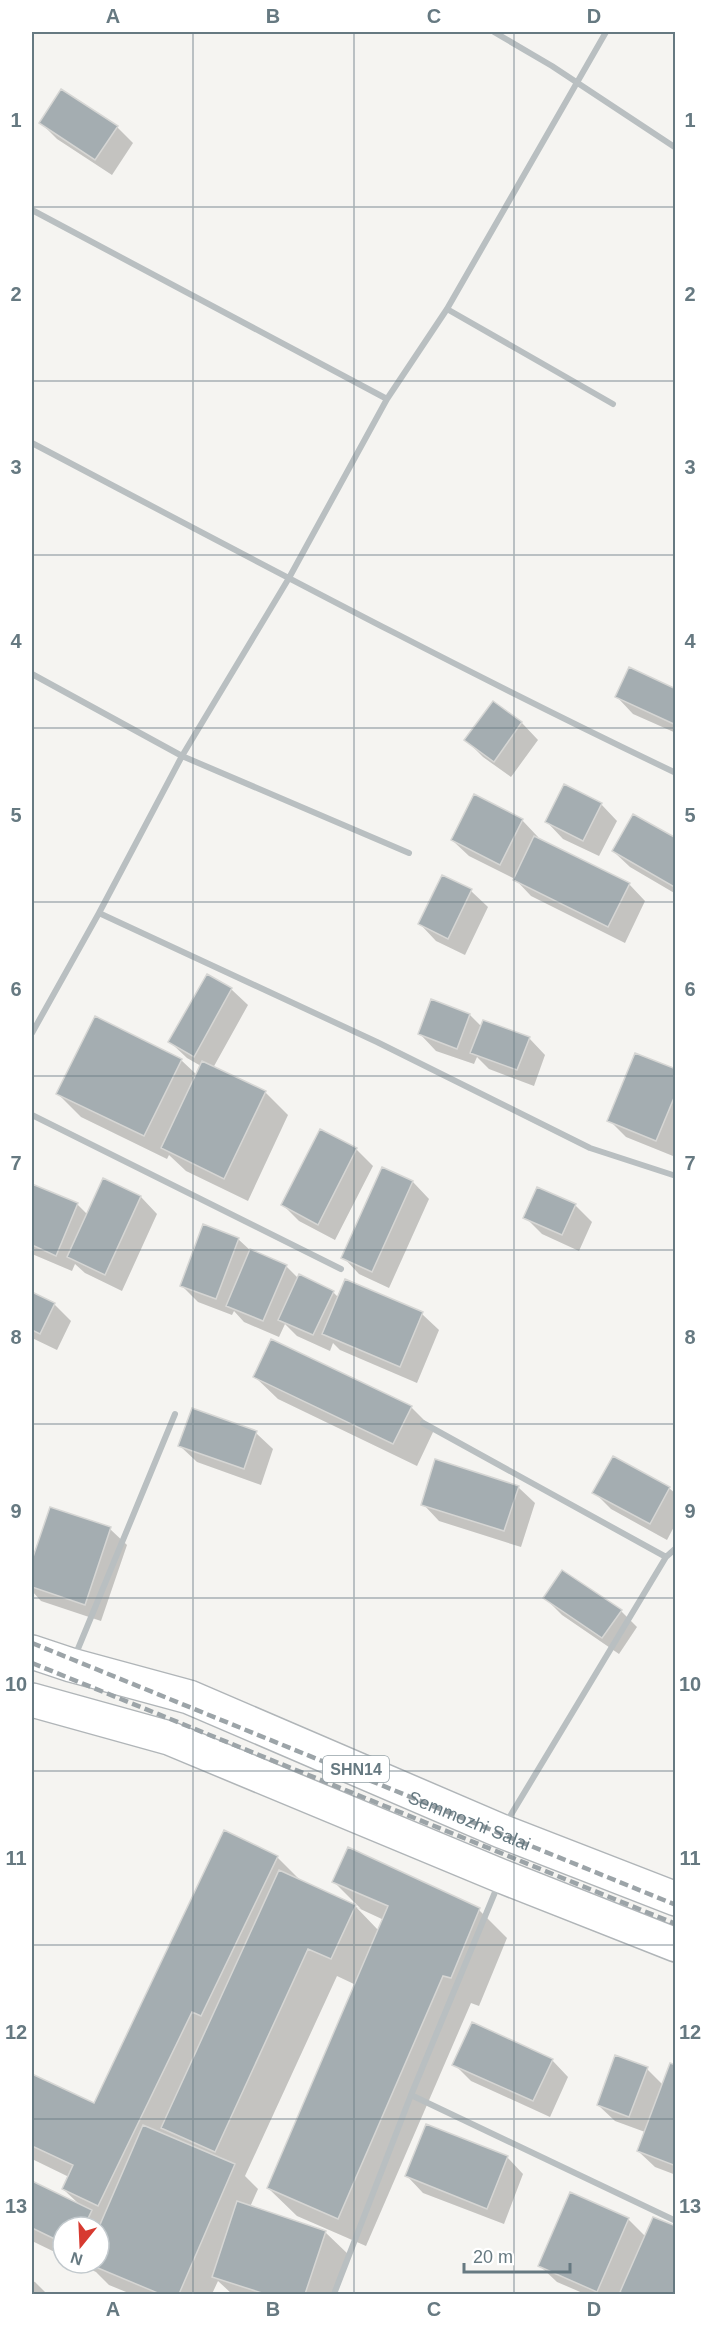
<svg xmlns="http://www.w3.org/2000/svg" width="707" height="2326" font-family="Arial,sans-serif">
  <rect width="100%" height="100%" fill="#f5f4f1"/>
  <!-- shadow -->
  <path fill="#0003" fill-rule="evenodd" d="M41,123l76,4 16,16 -21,32 -55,-36z
    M676,690v43l-43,-19 -16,-17z
    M493,703l29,20 16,17 -27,37 -28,-20 -17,-17z
    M601,804l16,17 -18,35 -36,-17 -16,-17z
    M522,820l16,17 -1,2 92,45 16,17 -20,42 -94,-47 -16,-17 -46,-23 -17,-16z
    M676,840v54l-46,-27 -17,-16z
    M442,877l29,14 17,16 -23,48 -29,-14 -16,-17z
    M231,989l17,16 -35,63 52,24 23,23 -40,86 -62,-30 -17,-16 -2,4 -86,-42 -23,-23 123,-34 16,15 4,-9 -14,-8 -17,-16z
    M470,1015l12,12 47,11 16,17 -11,31 -45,-17 -12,-12 -3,7 -38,-13 -16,-17z
    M676,1071v79l-3,6 -47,-19 -17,-17z
    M321,1131l35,18 17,17 -38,74 -36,-19 -16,-16z
    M383,1169l30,13 16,17 -40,89 -30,-14 -16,-17z
    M103,1180l38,17 16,17 -35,77 -37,-18 -10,-9 -3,7 -40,-17v-69l45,19 11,11z
    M575,1205l17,17 -13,29 -37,-17 -17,-17z
    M238,1239l13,12 35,15 13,13 34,13 6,6 7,-17 76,33 17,16 -22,53 -77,-33 -7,-7 -3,8 -33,-15 -12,-12 -6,13 -35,-15 -10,-11 -2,4 -34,-13 -16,-16z
    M32,1294l22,10 17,17 -14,29 -25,-12z
    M254,1376l157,31 23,23 -17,36 -139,-67z
    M193,1410l63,23 17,16 -12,36 -64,-23 -17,-16z
    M518,1487l17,16 -14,44 -82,-26 -16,-17z
    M669,1488l7,6v29l-9,17 -56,-31 -17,-17z
    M51,1509l59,20 17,16 -26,76 -60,-20 -9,-10v-27z
    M545,1598l76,13 16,16 -18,27 -57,-39z
    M277,1857l26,26 58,26 -27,-27 145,28 28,28 -28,68 -8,-3 -105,243 -69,-30 -29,-28 88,-203 -19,-9 -92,200 13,13 -8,18 75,25 24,23 -13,39h-104l-14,-13 -6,13h-81l-22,-9 -13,-13 -19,-9h22v-36h-36v29l-31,-15v-59l48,23 -17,-16 6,-12 -37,-18v-84l62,30zM356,1907l28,13 -5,11z
    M552,2060l16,17 -18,40 -79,-36 -17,-17z
    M676,2066v109l-21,-8 -17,-16 7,-19 -30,-11 -17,-16 49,-36 16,16z
    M507,2157l16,17 -19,50 -81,-31 -16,-17z
    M628,2219l18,18 30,-9v66h-51l-4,-3 -2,3h-34l-28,-12 -17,-16z
    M32,2281l3,1 12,12h-15z"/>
  <!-- building -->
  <path fill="#a4adb1" stroke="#d6d6d4" stroke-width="1.5" d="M61,89l57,37 -23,34 -56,-37z
    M629,667l47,22v36l-61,-28z
    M493,701l29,21 -28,40 -30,-22z
    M564,784l38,19 -19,38 -38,-19z
    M474,794l49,25 -23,46 -49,-25z
    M633,814l43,24v50l-64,-37z
    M534,836l96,47 -22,44 -95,-47z
    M442,875l30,14 -24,50 -30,-15z
    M207,974l25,14 -38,69 -26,-15z
    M431,999l39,15 -13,35 -39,-15z
    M95,1016l87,43 -38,77 -88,-42z
    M483,1020l47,17 -13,33 -47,-17z
    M635,1053l41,16v24l-20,48 -49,-20z
    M202,1061l64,30 -42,88 -63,-31z
    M320,1129l37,19 -39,77 -37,-20z
    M382,1167l31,14 -41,91 -31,-14z
    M103,1178l38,18 -36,79 -38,-18z
    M32,1184l46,19 -22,53 -24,-11z
    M537,1187l39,17 -14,31 -39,-17z
    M203,1224l36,14 -23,61 -36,-13z
    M250,1249l37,16 -24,56 -37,-15z
    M299,1274l35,17 -21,44 -35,-15z
    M345,1279l78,33 -23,55 -78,-33z
    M32,1292l23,11 -15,31 -8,-4z
    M271,1339l141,67 -19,38 -140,-67z
    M192,1408l65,23 -13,38 -66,-23z
    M613,1456l57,31 -20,37 -58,-31z
    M435,1459l84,27 -15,45 -83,-26z
    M50,1507l61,20 -26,78 -53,-18v-27z
    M562,1570l60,40 -20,28 -59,-40z
    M224,1830l54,26 -77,160 -9,-4 -94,194 -36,-17 11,-24 -41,-19v-72l62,29z
    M348,1847l132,61 -29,70 -8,-2 -105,243 -71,-31 121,-282 -56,-24z
    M279,1870l77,35 -25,54 -23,-10 -93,203 -54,-24z
    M472,2022l81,37 -20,42 -81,-36z
    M615,2055l33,12 -19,50 -32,-12z
    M670,2063l6,2v101l-39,-15z
    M426,2124l82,32 -21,53 -82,-33z
    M143,2125l92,39 -56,130h-19l-74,-31h13v-36z
    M32,2181l60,29 -8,17h-21v16l-31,-15z
    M570,2192l59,26 -32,74 -59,-26z
    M237,2201l89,30 -21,63h-40l-53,-17z
    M653,2217l23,9v68h-51l-5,-2z"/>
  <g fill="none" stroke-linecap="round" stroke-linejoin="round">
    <defs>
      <path id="primary" d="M32,1652l39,13 118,32 312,134 175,68
        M32,1700l137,38 332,138 175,69"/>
    </defs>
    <!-- primary casing -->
    <use href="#primary" stroke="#b0b5b8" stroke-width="36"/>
    <!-- street -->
    <path stroke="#b9bfc1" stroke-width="6" d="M494,32l58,34 124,82
      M32,210l355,189
      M447,309l166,95
      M32,443c213,112 426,226 644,330
      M32,674l150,82 227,97
      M99,913l83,-157 107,-178 98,-179 60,-90 159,-277
      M32,1033l67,-120 278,129 213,106 86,28
      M32,1115l309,154
      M423,1423l243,134
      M75,1656l100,-242
      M506,1823l160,-266 10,-9
      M498,1885l-87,210 265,126
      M334,2294l77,-199"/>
    <!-- primary -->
    <use href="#primary" stroke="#fff" stroke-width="33"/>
    <!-- rail -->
    <g stroke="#9ca4a8" stroke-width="4.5" stroke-dasharray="9 4.5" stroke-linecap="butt">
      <path id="s1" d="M32,1643l644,262"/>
      <path d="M32,1663l644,261"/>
    </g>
  </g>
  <!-- grid -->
  <path fill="none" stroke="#667981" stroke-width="1.5" stroke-opacity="0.55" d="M193,32v2262M354,32v2262M514,32v2262M32,207h644M32,381h644M32,555h644M32,728h644M32,902h644M32,1076h644M32,1250h644M32,1424h644M32,1598h644M32,1771h644M32,1945h644M32,2119h644"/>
  <g text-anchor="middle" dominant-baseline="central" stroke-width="6" stroke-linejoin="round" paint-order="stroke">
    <!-- shield labels -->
    <rect fill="#fff" stroke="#94a1a7" stroke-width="1.5" x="323" y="1756" width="66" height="26" rx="4.5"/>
    <g font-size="16" font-weight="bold" fill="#667981">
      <text x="356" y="1769">SHN14</text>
    </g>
    <!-- street labels -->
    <g font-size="18" fill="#667981" stroke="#fff">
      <text stroke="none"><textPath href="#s1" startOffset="472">Semmozhi Salai</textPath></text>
    </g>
  </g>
  <!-- border -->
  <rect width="707" height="2326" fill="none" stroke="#ffffff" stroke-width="66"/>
  <!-- north arrow -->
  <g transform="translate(81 2245) rotate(198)"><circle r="28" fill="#ffffff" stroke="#c2c9cd" stroke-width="1.5"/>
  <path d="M0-4.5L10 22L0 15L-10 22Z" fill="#d73a30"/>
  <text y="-9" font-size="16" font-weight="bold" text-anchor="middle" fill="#667981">N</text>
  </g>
  <!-- scale -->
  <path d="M464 2263v9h106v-9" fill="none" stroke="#667981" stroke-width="3"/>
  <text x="473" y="2263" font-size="18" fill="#667981" stroke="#ffffff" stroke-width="4.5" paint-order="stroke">20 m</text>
  <rect x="33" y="33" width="641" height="2260" fill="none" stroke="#667981" stroke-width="2"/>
  <g font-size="20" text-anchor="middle" font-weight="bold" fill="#667981">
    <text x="113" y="23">A</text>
    <text x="273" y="23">B</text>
    <text x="434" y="23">C</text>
    <text x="594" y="23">D</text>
    <text x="16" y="127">1</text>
    <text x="690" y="127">1</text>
    <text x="16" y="301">2</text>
    <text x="690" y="301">2</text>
    <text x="16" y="474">3</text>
    <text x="690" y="474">3</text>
    <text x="16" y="648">4</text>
    <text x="690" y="648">4</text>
    <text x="16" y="822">5</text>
    <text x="690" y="822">5</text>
    <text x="16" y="996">6</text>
    <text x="690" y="996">6</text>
    <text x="16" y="1170">7</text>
    <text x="690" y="1170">7</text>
    <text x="16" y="1344">8</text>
    <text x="690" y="1344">8</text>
    <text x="16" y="1518">9</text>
    <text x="690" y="1518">9</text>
    <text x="16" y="1691">10</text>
    <text x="690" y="1691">10</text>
    <text x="16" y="1865">11</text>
    <text x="690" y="1865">11</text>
    <text x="16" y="2039">12</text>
    <text x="690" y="2039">12</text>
    <text x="16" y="2213">13</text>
    <text x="690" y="2213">13</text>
    <text x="113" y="2316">A</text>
    <text x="273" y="2316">B</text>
    <text x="434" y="2316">C</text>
    <text x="594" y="2316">D</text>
  </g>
</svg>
